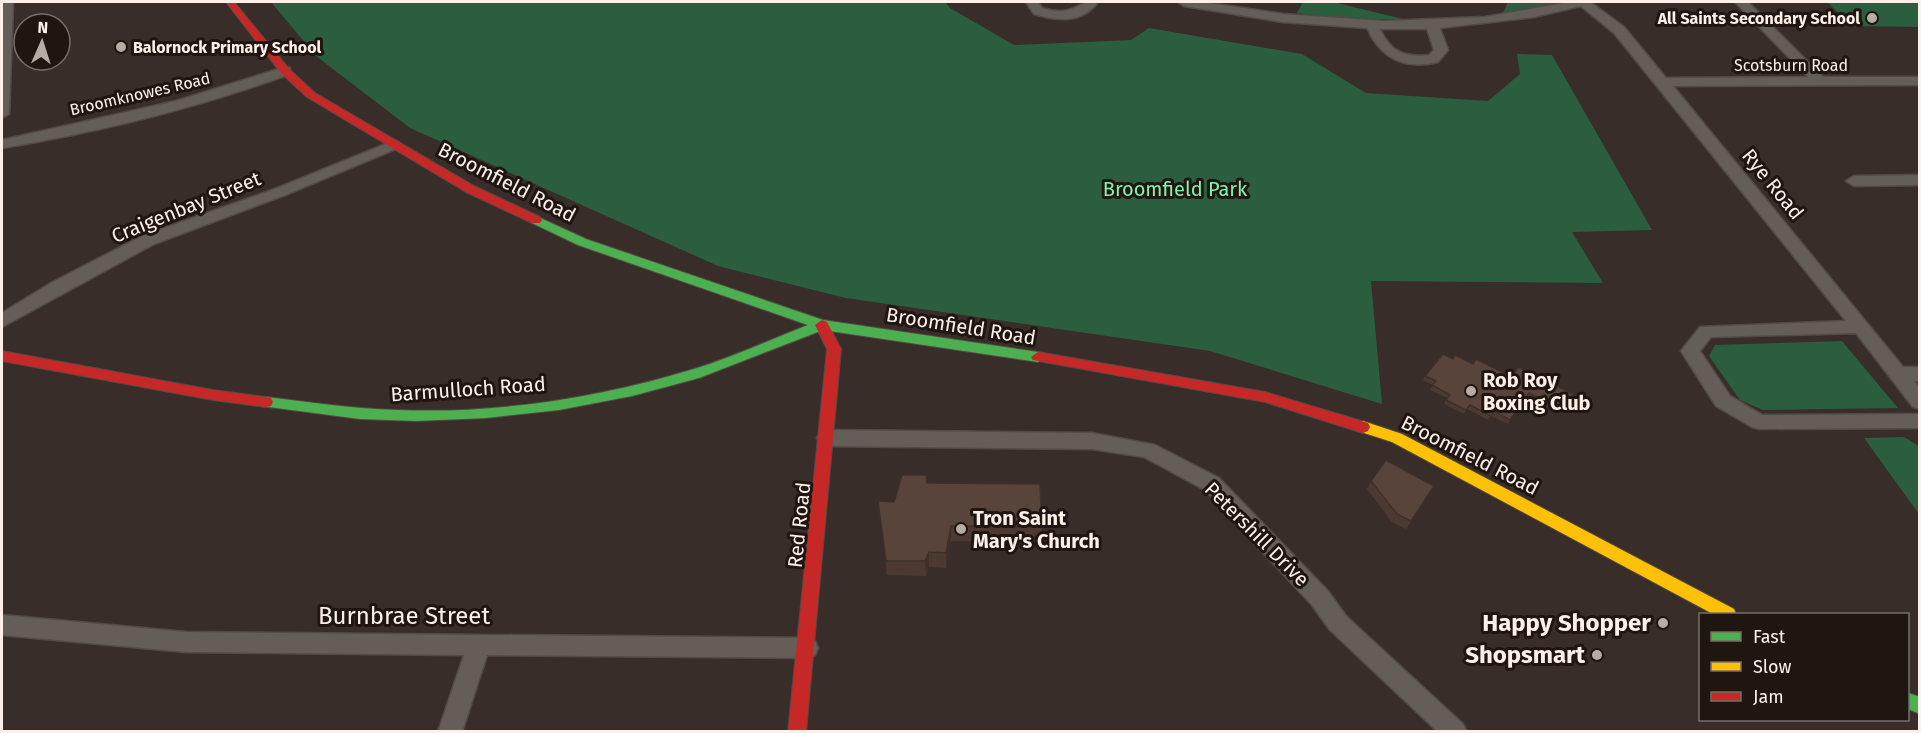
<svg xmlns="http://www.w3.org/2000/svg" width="1921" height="733" font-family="'Fira Sans',sans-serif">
  <rect width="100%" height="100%" fill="#382d28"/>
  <!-- green -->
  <path fill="#2a5e3e" d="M271,2h674l5,6 64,37 117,-5 18,-12 153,26 64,39 122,8 32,-27 -3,-20 35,1 100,175 -80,2 31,51 -232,-2 11,123 -172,-53 -364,-53 -128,-32 -308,-138 -94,-72z
    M1303,2h30l70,17h-50l-56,-6z
    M1508,2h47l-5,4 -47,7z
    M1827,2h92v25l-67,-1z
    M1842,341l56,67 -135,2 -23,-10 -31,-44 6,-11z
    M1904,437l15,9v68l-55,-76z"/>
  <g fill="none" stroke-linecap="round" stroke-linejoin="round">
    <defs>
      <path id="street" d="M2,2h11l-4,112 -7,4z
        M1026,2h12l4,6c34,10 33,-8 56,-6 -17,22 -40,19 -64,12z
        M1178,2h24l81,12 101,7 101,-4 84,-15h21l34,25 42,51 142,-1 -73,-75h13l75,75h97v8l-247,1 230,281h17v14h-6l6,7v21l-7,-2 -57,-74 -145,4 -11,14 30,45 32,19 158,-1v14l-161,1 -7,-2 -36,-21 -35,-55 19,-24 146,-6 -232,-288 -33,-27 -47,11 -94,11 8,22 -10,12c-33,8 -57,-3 -71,-34l-84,-6 -99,-16zM1380,29h47l7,21 -5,5c-25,3 -39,-4 -49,-26z
        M285,67l5,1v6c-93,34 -191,58 -288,74v-8l174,-39z
        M393,141l5,1 2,3 -2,3 -113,47 -131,49 -152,83v-14l49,-30 91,-47 133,-47z
        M1920,175v10l-66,1 -8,-5 8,-5z
        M827,430l265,3 63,12 64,33 109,113 18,25 117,108 4,8h-29l-108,-102 -18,-25 -107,-115 -61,-33 -52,-8 -265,-3 -7,-3 -3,-5 3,-5z
        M2,615l184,17 621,6 8,3 3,7 -3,7 -8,3 -320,-3 -25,77h-24l26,-77 -278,-3 -184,-17z"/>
      <path id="fast" d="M536,216l50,23 237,81 215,32 7,5 -7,5 -215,-32 -124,48 -67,18 -73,14 -73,8 -70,3 -56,-2 -99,-13 -2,-4 2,-4 5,-1c44,5 87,12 131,13 99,4 203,-12 297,-41 39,-12 76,-29 114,-44l-230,-80 -46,-22 -2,-3 2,-3z
        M1908,693l12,4v17l-12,-5z"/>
      <path id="slow" d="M1363,421l39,13 332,175 2,5h-23l-321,-172 -34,-11 -2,-4 2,-4z"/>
      <path id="jam" d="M226,2h8l55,67 26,24 159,93 66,31 2,3 -2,3h-8l-66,-31 -159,-95 -26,-24z
        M822,320l5,2 14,27 -35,383h-18l39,-383 -12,-24z
        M2,351l211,39 53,7 5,1 2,4 -2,4 -5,1 -53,-7 -211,-39z
        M1038,352l227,40 103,31 2,4 -2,4 -5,2 -98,-31 -232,-42 -2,-3z"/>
    </defs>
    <!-- street casing -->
    <use href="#street" stroke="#544a45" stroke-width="3"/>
    <!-- fast casing -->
    <use href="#fast" stroke="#544a45" stroke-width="2"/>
    <!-- slow casing -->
    <use href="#slow" stroke="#544a45" stroke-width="2"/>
    <!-- jam casing -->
    <use href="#jam" stroke="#544a45" stroke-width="2"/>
    <!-- street -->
    <use href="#street" fill="#655d58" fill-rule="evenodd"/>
    <!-- fast -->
    <use href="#fast" fill="#4caf50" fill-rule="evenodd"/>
    <!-- slow -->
    <use href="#slow" fill="#ffc107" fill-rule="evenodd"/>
    <!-- jam -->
    <use href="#jam" fill="#c62828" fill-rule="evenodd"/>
  </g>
  <!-- wall -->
  <path fill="#4c3a32" d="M1453,359l20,5 39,13 61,17 -13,20 -34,-17 -18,27 -17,-8 -3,4 -21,-11 -3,5 -20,-10 3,-6 -17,-8 3,-5 -10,-5 2,-4z
    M1371,481l58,13 -23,35 -14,-7 -25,-33z
    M894,502l148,25 -1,15 -90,-1 -5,27 -17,-1 -3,9 -39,-1 -7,-59z"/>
  <!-- shaded-wall -->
  <path fill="#3e3029" d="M951,526v15l-5,27v-15z
    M929,552v15l-3,9 -1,-15z"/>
  <!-- building -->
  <path fill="#58443a" stroke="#3e3029" stroke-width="1.5" d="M1443,354l10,5 2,-4 18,9 3,-5 36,18 6,-10 55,27 -10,16 -34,-17 -19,27 -16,-9 -3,5 -21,-11 -4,5 -20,-10 4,-5 -18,-10 4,-4 -11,-5z
    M1386,460l48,26 -23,35 -14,-7 -26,-33z
    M902,475h24l1,8 113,1 2,43 -91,-1 -5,27 -17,-1 -4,9h-39l-8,-60 16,1z"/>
  <!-- markers -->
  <g fill="#b9aca5" stroke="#1f1511" stroke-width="2">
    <circle cx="1872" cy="18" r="6"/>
    <circle cx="121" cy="47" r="6"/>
    <circle cx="1471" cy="391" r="6"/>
    <circle cx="961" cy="529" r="6"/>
    <circle cx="1663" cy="623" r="6"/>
    <circle cx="1597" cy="655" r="6"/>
  </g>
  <g text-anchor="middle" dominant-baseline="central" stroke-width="6" stroke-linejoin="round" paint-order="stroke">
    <!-- far-poi labels -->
    <g font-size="16" font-weight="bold" fill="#fef0e9" stroke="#1f1511" text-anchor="end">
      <text x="1860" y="18">All Saints Secondary School</text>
      <text x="133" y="47" text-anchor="start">Balornock Primary School</text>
    </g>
    <!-- far-street labels -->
    <g font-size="16" fill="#fef0e9" stroke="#1f1511">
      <text x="1791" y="65">Scotsburn Road</text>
      <text transform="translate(140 94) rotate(-13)">Broomknowes Road</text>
    </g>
    <!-- street labels -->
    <g font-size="20" fill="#fef0e9" stroke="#1f1511">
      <text transform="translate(507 182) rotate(27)">Broomfield Road</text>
      <text transform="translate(1773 184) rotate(51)">Rye Road</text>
      <text transform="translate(186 207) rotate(-22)">Craigenbay Street</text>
      <text transform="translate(961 326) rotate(9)">Broomfield Road</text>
      <text transform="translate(468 389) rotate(-4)">Barmulloch Road</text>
      <text transform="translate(1470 455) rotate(27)">Broomfield Road</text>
      <text transform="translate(799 525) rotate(-84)">Red Road</text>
      <text transform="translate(1257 534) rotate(45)">Petershill Drive</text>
    </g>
    <!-- park labels -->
    <g font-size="20" fill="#80f2ad" stroke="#1f1511">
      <text x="1175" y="189">Broomfield Park</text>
    </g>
    <!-- poi labels -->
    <g font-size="20" font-weight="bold" fill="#fef0e9" stroke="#1f1511" text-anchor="start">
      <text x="1483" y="380">Rob Roy<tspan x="1483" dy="23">Boxing Club</tspan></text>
      <text x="973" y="518">Tron Saint<tspan x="973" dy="23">Mary's Church</tspan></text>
    </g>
    <!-- near-street labels -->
    <g font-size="24" fill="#fef0e9" stroke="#1f1511">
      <text x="404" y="616">Burnbrae Street</text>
    </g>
    <!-- near-poi labels -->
    <g font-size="24" font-weight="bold" fill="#fef0e9" stroke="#1f1511" text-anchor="end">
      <text x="1651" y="623">Happy Shopper</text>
      <text x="1585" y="655">Shopsmart</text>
    </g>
  </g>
  <!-- border -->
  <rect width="1921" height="733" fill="none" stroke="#fef0e9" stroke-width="6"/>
  <!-- legend -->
  <rect x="1699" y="613" width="210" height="108" fill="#1f1511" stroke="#786d67" stroke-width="1.5"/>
  <rect x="1711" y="632" width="30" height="9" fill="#4caf50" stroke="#786d67" stroke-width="1.5"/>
  <text x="1753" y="643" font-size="18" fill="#fef0e9">Fast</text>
  <rect x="1711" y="662" width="30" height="9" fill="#ffc107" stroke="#786d67" stroke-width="1.5"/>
  <text x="1753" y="673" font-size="18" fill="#fef0e9">Slow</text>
  <rect x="1711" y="692" width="30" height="9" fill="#c62828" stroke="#786d67" stroke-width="1.5"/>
  <text x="1753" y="703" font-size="18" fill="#fef0e9">Jam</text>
  <!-- north arrow -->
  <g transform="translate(42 42) rotate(3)"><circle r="28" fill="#1f1511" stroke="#786d67" stroke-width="1.5"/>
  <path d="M0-4.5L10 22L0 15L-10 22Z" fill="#b9aca5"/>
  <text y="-9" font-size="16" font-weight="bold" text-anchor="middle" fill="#fef0e9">N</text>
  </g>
</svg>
